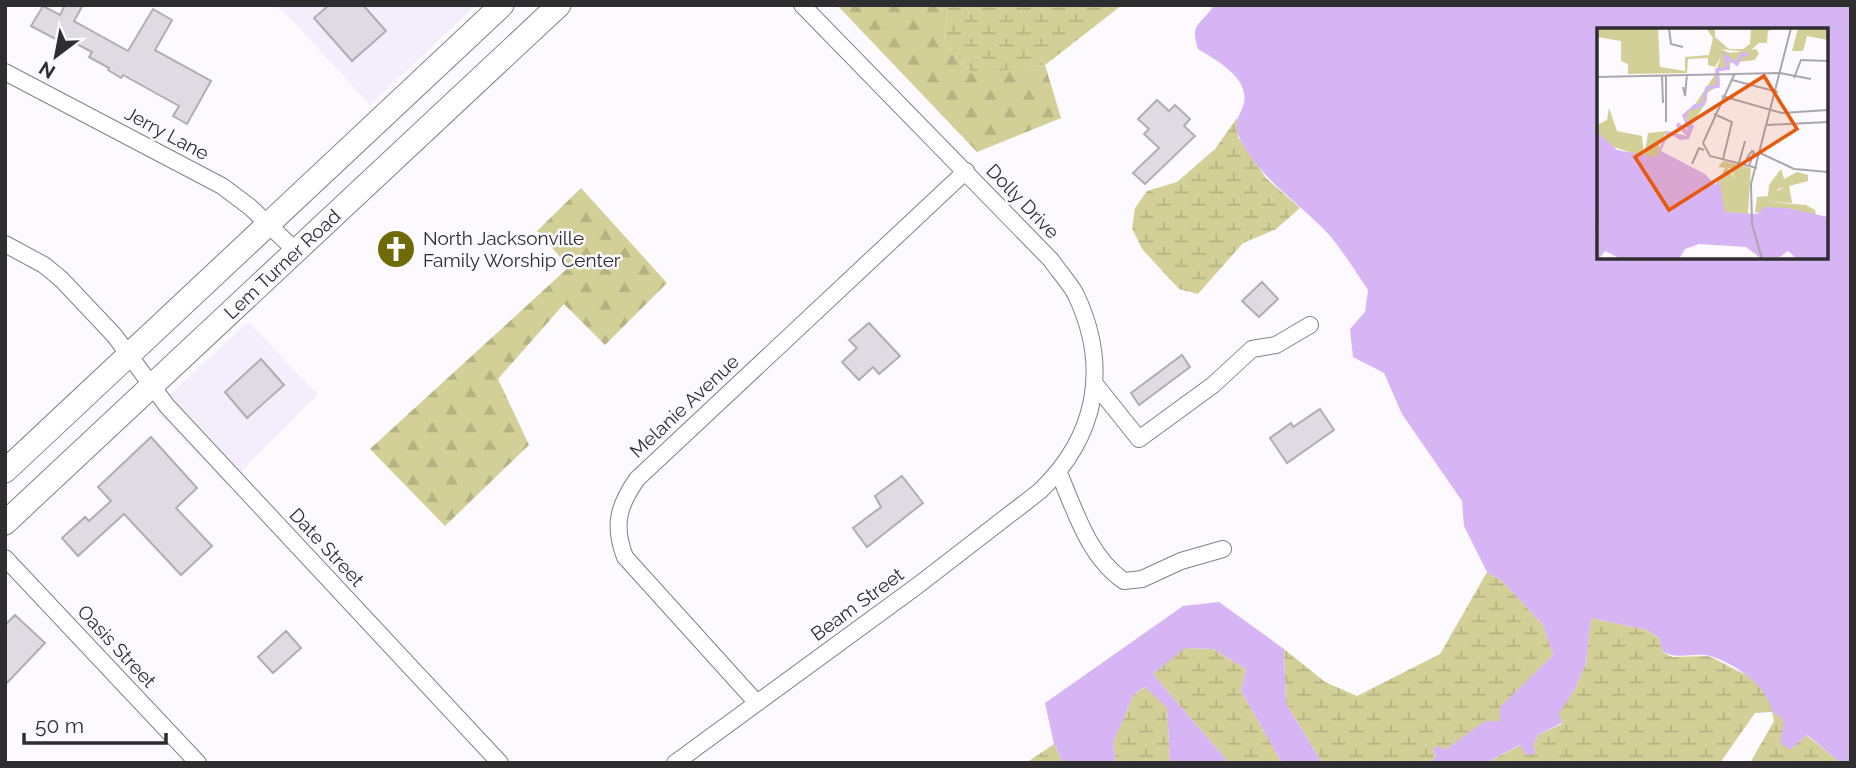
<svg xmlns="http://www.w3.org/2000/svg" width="1856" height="768" font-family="Raleway,sans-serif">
  <defs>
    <pattern id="forest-firs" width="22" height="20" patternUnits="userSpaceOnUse" patternTransform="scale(1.75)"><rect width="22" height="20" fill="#d2d096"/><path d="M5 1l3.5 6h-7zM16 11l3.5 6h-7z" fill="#b5b382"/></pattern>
    <pattern id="wetland-marsh" width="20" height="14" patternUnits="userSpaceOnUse" patternTransform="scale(1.75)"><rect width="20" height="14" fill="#d2d096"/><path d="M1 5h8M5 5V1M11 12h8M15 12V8" fill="none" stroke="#b5b382"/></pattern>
  </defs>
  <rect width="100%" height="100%" fill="#fcf9ff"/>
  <!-- built -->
  <path fill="#f4edfb" d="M275,5h201l-106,100 -80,-87z
    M248,322l70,72 -91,92 -73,-77z"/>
  <!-- forest -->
  <path fill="url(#forest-firs)" d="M837,5h111l-4,36 28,32 73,-8 16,53 -84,34z
    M581,188l86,95 -62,62 -41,-41 -66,75 31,66 -84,81 -75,-77 199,-182 -32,-36z"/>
  <!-- wetland -->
  <path fill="url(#wetland-marsh)" d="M948,5h174l-77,60 -72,9 -29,-33z
    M1237,118l1,19 28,41 34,30 -24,21 -33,14 -45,51 -19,-5 -37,-40 -10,-21 3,-20 12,-17 30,-9 38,-33z
    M1487,572l15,9 41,44 10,30 -52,52 -1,14 -15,1 -40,28h-12l3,7 -8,6h-106l-36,-60 -2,-54 41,33 32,14 83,-42z
    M1591,618l56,12 12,8 4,14 9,5 37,-1 41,21 56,58 35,28h-91l24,-42 -2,-9 -17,1 -35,50h-234l35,-18 15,8 -3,-8 5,-10 24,-11 -4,-11 17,-24 11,-26z
    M1184,648l29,1 33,20 -5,22 41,72h-53l-76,-89z
    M1146,687l21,21 3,55h-54l-3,-20 21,-49z
    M1054,744l9,19h-37z"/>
  <!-- water -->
  <path fill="#d7b5f5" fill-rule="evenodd" d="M1214,5h637v758h-10l-34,-28 -17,15 -10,-7 4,-23 -12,-8c-4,-26 -37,-48 -61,-56 -17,-4 -33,4 -48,-4l-4,-14 -12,-8 -56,-12 -5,45 -11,26 -16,24 3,10 -24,12 -5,10 3,8 -10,2 -6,-10 -34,18h-58l8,-6 -3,-8 6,-3 6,4 40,-29h15v-14l53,-52 -10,-30 -41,-44 -15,-9 -23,-46 -2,-25 -60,-87 -18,-41 -31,-16 -3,-28 15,-17 3,-22c-12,-18 -24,-37 -37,-53 -30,-34 -71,-57 -91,-98 -9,-17 1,-23 4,-36 5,-26 -28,-43 -46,-54 -9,-27 4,-24 16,-44zM1599,30h227v227h-227z
    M1219,602l65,47 2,54 36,60h-40l-41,-72 5,-22 -33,-20 -28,-1 -32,26 76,89h-59l-3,-55 -22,-21 -11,7 -21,49 3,20h-53l-9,-19 -9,-41 138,-97z"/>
  <!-- building -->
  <path fill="#dedbe2" stroke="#b0adb3" stroke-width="2" d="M65,5h18l-9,16 54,30 25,-42 19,11 -17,30 56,31 -24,43 -14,-8 6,-10 -56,-31 -2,3 -13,-8 1,-2 -20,-11 3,-5 -30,-16 -3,5 -28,-15 12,-20 17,9z
    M329,5h34l23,26 -34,30 -38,-43z
    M1157,100l12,11 6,-6 15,14 -6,7 11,10 -50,48 -12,-11 26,-25 -15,-14 5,-5 -11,-10z
    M1262,282l16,17 -19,18 -17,-16z
    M869,323l31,33 -21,18 -6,-7 -14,13 -17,-18 15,-14 -8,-8z
    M1182,355l8,12 -51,38 -8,-12z
    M261,359l23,26 -37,33 -22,-26z
    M1320,409l14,21 -47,33 -17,-25 21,-15 2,4z
    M151,437l46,51 -21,20 36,38 -31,29 -57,-61 -46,42 -16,-18 23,-21 4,4 22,-20 -13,-14z
    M902,476l21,27 -56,44 -14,-19 28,-21 -6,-11z
    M15,615l30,28 -40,42v-60z
    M286,631l15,17 -28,25 -15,-16z"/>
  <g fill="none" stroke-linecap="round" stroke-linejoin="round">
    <defs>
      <path id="street" d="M5,72l217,114 28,21 46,44
        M5,244l39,21 17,14 53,56 53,71 333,357
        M1095,384l44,55 74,-54 39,-36 24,-4 34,-20
        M1059,473c16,38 30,84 65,108l18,-2 39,-18 42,-12
        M5,558l193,205
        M757,703l-132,-146c-12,-31 -7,-51 12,-78l329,-308
        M675,763l242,-177 123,-95c57,-55 70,-124 36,-196 -6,-12 -17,-23 -25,-35l-249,-255"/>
      <path id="secondary" d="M5,471l497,-466
        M5,523l554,-518"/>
    </defs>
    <!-- street casing -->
    <use href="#street" stroke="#848187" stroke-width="18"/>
    <!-- secondary casing -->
    <use href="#secondary" stroke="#848187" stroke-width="25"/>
    <!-- street -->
    <use href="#street" stroke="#fff" stroke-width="16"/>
    <!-- secondary -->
    <use href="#secondary" stroke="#fff" stroke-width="23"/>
  </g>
  <!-- icons -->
  <defs>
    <symbol id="church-disc" viewBox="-11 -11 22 22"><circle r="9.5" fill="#706b06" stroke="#fcf9ff"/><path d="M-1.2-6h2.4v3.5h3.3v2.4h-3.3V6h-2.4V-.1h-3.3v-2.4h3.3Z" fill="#fff"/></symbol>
  </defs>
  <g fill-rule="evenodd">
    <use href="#church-disc" x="374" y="227" width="44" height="44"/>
  </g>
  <g text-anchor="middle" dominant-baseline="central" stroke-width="5" stroke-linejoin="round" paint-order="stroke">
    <!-- street labels -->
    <g font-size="19" fill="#2e2d2f" stroke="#fcf9ff">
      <text transform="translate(167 133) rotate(28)">Jerry Lane</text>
      <text transform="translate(1023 201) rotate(46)">Dolly Drive</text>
      <text transform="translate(282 264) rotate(-43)">Lem Turner Road</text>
      <text transform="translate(684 406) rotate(-43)">Melanie Avenue</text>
      <text transform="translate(327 547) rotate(47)">Date Street</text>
      <text transform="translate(857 604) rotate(-36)">Beam Street</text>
      <text transform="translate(117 646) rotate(47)">Oasis Street</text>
    </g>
    <!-- poi labels -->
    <g font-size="19" fill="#2e2d2f" stroke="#fcf9ff" text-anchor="start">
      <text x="423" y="238">North Jacksonville<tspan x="423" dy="22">Family Worship Center</tspan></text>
    </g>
  </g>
  <!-- overview -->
  <g transform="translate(1597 28)">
    <rect width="231" height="231" fill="#fcf9ff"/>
    <path d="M0,0h61l2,39 25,4v-14l24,-2 4,-17 -7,-10h9v9l14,12h14l7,-5 1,-16h26l-9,3 -1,12h-8l-10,9 -30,-3 2,8 -6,10 -7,-2v-7l-20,1 -1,14 -59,1v-10l-7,-3v-20l-24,-4zM201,0h30v12l-21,-4 -4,15h-11zM126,133l28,7 -3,46 -6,-2 -2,-24 -10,-20 -12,-1zM192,157l3,18 -22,-1 3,-9z" fill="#d2d096"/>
    <path d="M121,20l12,5 26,-4 3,4 -4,7 -25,3v6l-11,2 1,14 -13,8v8l-15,23 -6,-6 3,-8 9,-2 -2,-5 18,-27 7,-19zM12,80l8,23 25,5 2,21 4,-24 19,-2 -8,14 1,11 -13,2 -36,-12 -14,-14v-7l10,-5zM129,138l17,23 2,26 -20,-3 -3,-5 -3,-27zM184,141l3,10 13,-7 11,3v6l-30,8 -8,13 36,3 9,5 1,6 -29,-8 -32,5 2,-16 11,-1 1,-11z" fill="#d2d096"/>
    <path d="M99,75l3,5 -10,3 -3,7 8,8 -5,13 -9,1 -11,-7 -8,18 44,23 10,11 4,-5 6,32 32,2 7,-7 23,1 41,9v42h-31l-9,-8 -8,6h-21l-13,-10 -47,-3 -14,5 -6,10h-58l-16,-8 -6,8 -2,-127 20,18 39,7 11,-26 20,5 -11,-10 2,-4 10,9 -6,-16z" fill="#d7b5f5"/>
    <path fill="none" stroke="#d7b5f5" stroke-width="3.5" d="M96,79l10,-3 4,-16 11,-2 -1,-16 11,-2 -3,-12 12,8 5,-10 7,1"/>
    <path fill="none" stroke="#aaa7ac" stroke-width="2" d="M72,0l2,16 12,3M65,47l1,28M69,47v47M0,49l183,-4 31,6M197,50l7,-18 27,1M135,52l46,12M86,59l2,9 2,-22M125,68l60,17 46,-3M117,86l18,8 -9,37M170,97l61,-3M106,115l32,-70M106,115l7,13 47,12M161,124l36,17 34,3M142,135l6,-22M95,136l7,-16 5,2M152,138l5,-14 -2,-1 -5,7 4,3M165,231l-10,-35 -1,-40 40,-156"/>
    <path fill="#e8590c" fill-opacity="0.15" stroke="#e8590c" stroke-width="3.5" d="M167,48l33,53 -128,81 -34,-53z"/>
    <rect width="231" height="231" fill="none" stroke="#2e2d2f" stroke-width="3.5"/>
  </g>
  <!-- border -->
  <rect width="1856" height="768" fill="none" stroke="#2e2d2f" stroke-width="14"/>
  <!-- north arrow -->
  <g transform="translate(56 56) rotate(212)" stroke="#fcf9ff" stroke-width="5" paint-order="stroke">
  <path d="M0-5L12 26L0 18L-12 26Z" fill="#2e2d2f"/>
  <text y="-10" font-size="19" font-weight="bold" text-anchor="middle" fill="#2e2d2f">N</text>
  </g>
  <!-- scale -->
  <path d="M24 733v10h142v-10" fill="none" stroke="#2e2d2f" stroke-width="3.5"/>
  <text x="35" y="733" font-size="21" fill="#2e2d2f" stroke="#fcf9ff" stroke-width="5" paint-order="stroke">50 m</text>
</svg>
